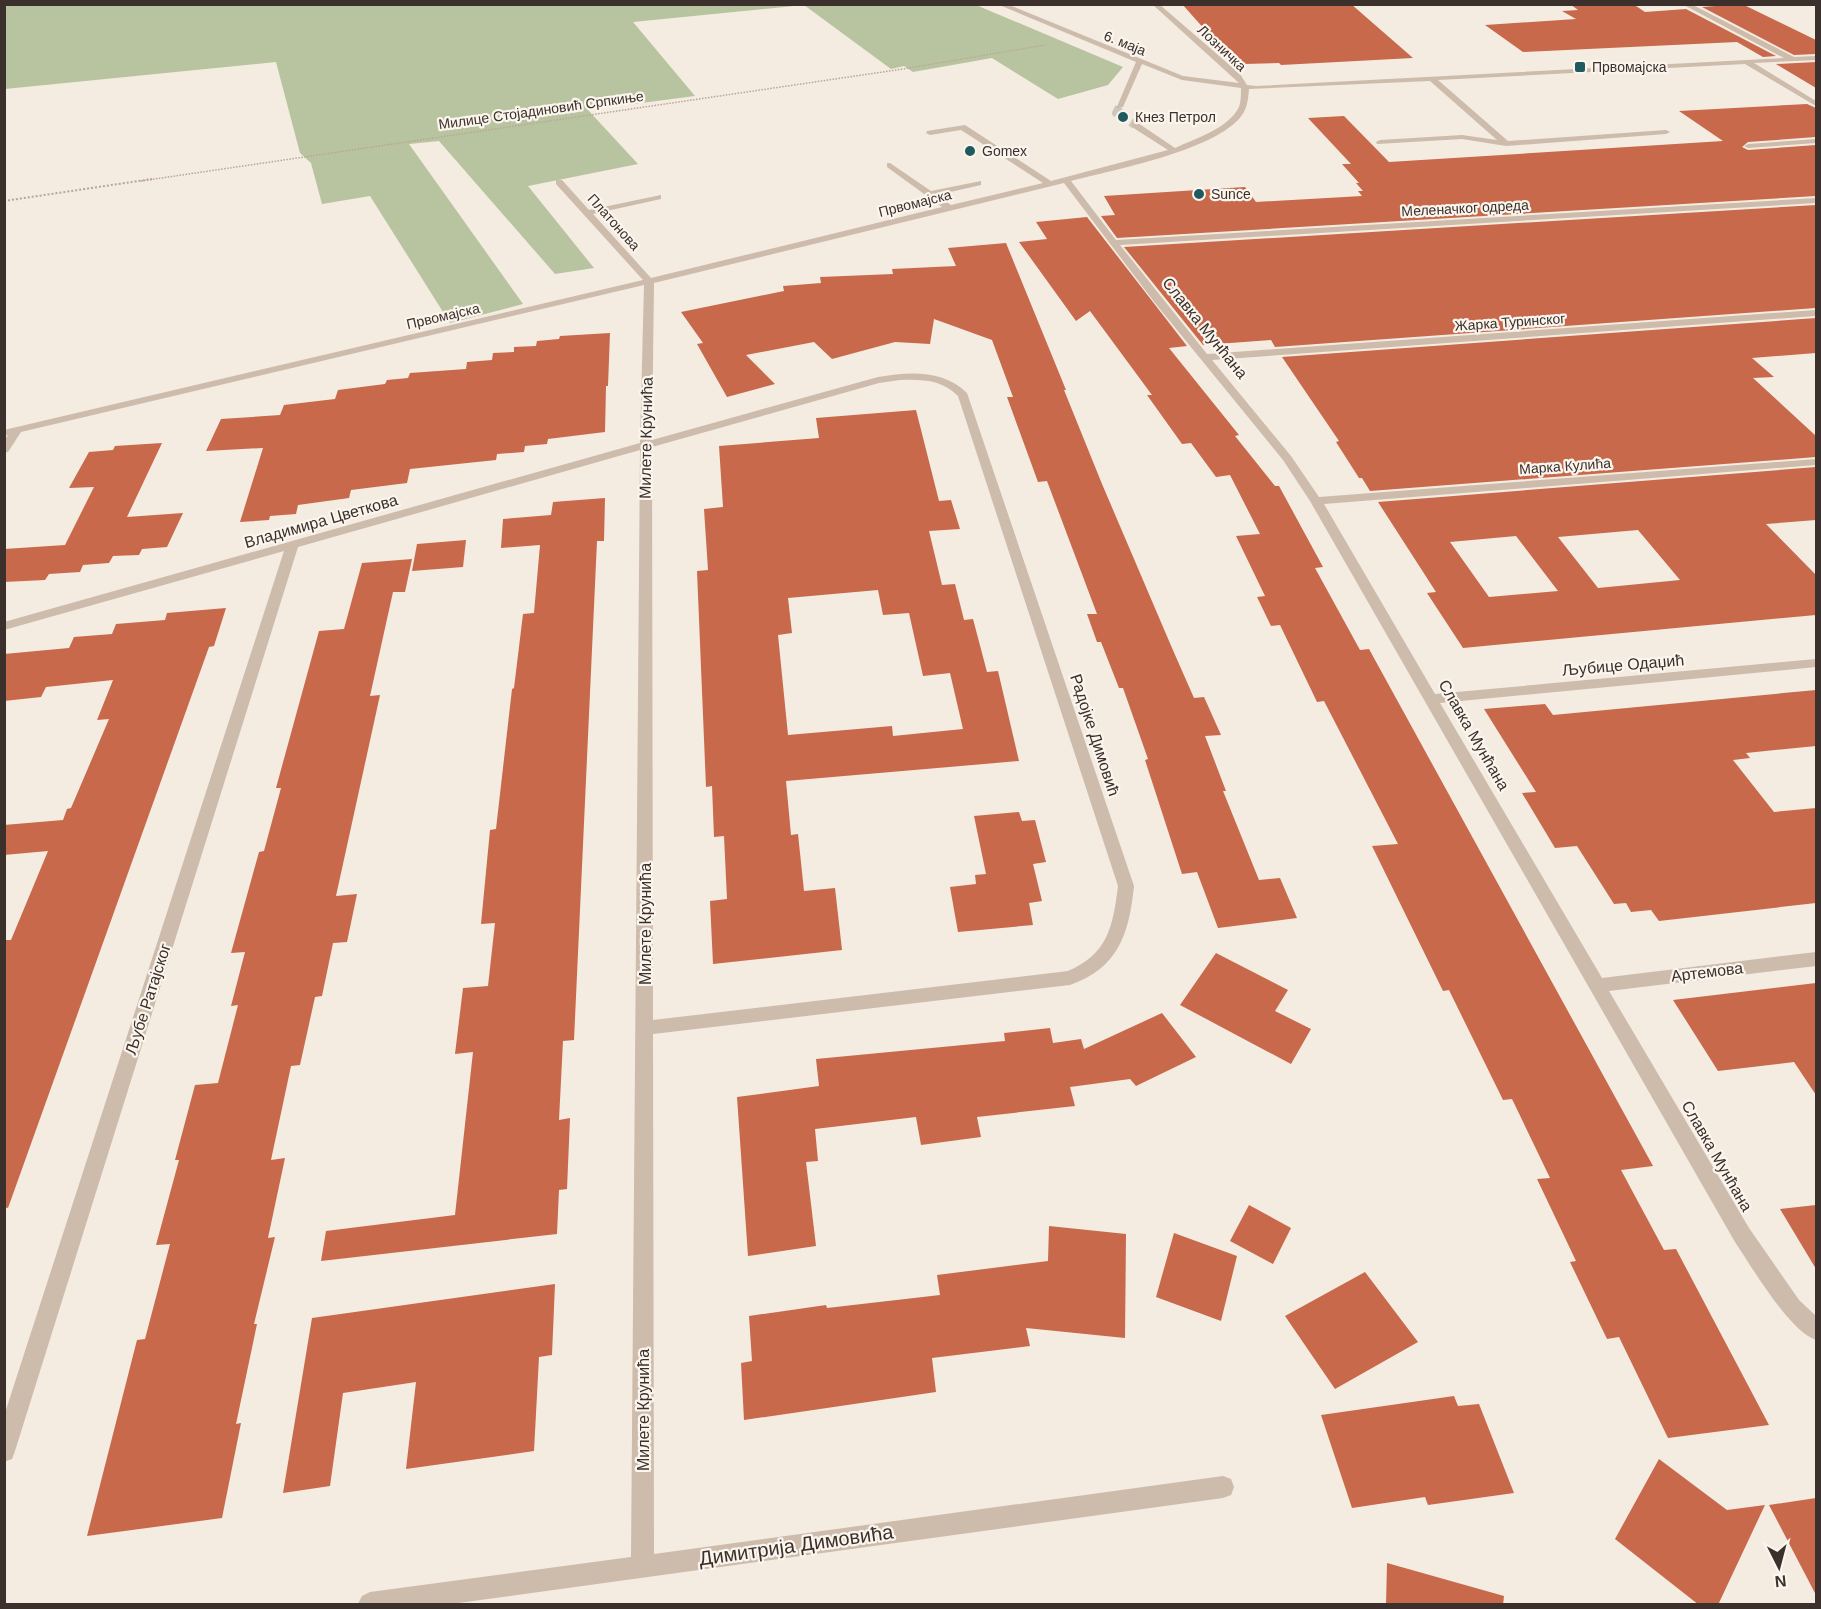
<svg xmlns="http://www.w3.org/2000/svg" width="1821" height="1609" font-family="Helvetica,sans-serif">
  <rect width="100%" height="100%" fill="#f4ebe1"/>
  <!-- green -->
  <path fill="#b8c4a0" d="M5,4l971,1 147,62 -15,18 -50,14 -66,-41 -79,14 -9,-6 -13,3 -87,-64 -171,17 62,74 -107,14 50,54 -110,22 66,82 -39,6 -116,-133 -30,3 114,160 -73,19 -80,-127 -48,8 -11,-41 -11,-10 -24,-91 -271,27z"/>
  <!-- building -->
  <path fill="#c8694b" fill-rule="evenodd" d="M1182,4h169l62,54 -132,7 -2,-2 -35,1 -13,-14h-8z
    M1570,4h63l12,8 41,-3 90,47 -13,1 -26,-15 -214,10 -38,-27 91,-6 -14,-8 16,-1z
    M1742,4l74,36v14l-22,1 -92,-48z
    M1816,62v26l-40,-24z
    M1807,104l9,4v29l-68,5 -6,5 6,3 68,-5v51l-699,42 -16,-22 14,-1 -11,-19 141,-9 11,15 106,-6 -4,-5h5l-7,-8h3l-17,-19h9l-43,-46 36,-2 45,46 334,-21 -44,-30z
    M1816,205v103l-541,39 -4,-7 -68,5 -79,-98z
    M1087,217l100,129 -18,2 70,87 -4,1 40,50h4l44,81 -8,1 45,82 9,-1 284,517 -32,4 43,80 12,-1 93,176 -101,13 -49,-101 -12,2 -37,-77 6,-1 -39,-82 13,-1 -38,-79 -9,1 -54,-110 -6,1 -71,-145 26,-2 -74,-143 -7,1 -37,-77 -9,1 -14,-29 8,-1 -29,-60 24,-2 -30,-59 -14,2 -25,-34 -9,1 -35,-49h5l-62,-84 -14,10 -57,-79 28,-3 -11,-17z
    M1006,243l60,147h-2l38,94 70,164 22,50 10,-1 17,38 -16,1 21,55h-3l36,89 21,-2 17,40 -79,10 -21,-56 -15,2 -37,-114 3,-1 -25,-71h-4l-18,-46h-4l-10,-28h10l-50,-133 -9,1 -31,-85h6l-21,-57 -58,-21 -4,25 -35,-2 -63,17 -18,-17 -68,13 29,29 -48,13 -30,-53 6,-1 -22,-31 103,-21 -1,-5 38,-3 -1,-6 73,-3 -1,-5 64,-3 -8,-18z
    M1816,318v35l-64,5 22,19 -21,1 63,58v21l-446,34 -8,-13h-3l-23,-36 3,-1 -57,-84z
    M610,333l-2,53h-2l-1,46 -57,7 -1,5 -22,2 -1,6 -27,2 -1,6 -86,9 -3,14 -56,7 -2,8 -51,7 -2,9 -26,2 -1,4 -29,2 23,-74 -57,3 15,-32 59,-4 4,-10 51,-6 3,-9 47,-6 2,-4 21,-2 2,-5 56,-4 1,-7 25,-2 1,-7 21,-1v-5l22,-1 1,-5 22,-2 1,-3z
    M916,410l23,91 12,-1 9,29 -31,2 13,54 13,-1 9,36 9,-1 14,53 11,-1 21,90 -233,20 5,54 7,-1 6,57 31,-3 7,62 -129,14 -3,-63 17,-2 -3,-63 -10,1 -2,-51 -6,1 -9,-216 11,-1 -4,-61 19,-2 -4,-61 100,-8 -3,-20zM878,590l5,25 26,-2 14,63 27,-3 13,56 -70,7 -1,-10 -104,9 -10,-100 14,-2 -4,-35z
    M162,443l-35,74 56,-4 -16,34 -25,2 -3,6 -26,1 -4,7 -26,2 -3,7 -31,2 -4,6 -41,2v-33l61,-4 29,-58 -25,1 20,-36 24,-2 2,-4z
    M1816,467v53l-50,4 50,51v40l-353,33 -36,-55 9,-1 -58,-90zM1638,530l42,50 -82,8 -40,-51zM1516,536l42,55 -69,6 -39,-55z
    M605,498l-1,43h-7l-23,499 -11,1 -4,79 11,-2 -3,71 -8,1 -2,44 -236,27 5,-30 129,-16 18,-163 -18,2 8,-66 25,-2 7,-63 -14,1 9,-94 6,-1 16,-140 2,-1 9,-74 11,-1 6,-68 -39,3 2,-29 48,-4 2,-13z
    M466,540l-3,27 -51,4 5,-27z
    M412,559l-7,33h-12l-23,104 10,-1 -44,201 21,-2 -10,48 -14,1 -11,53 -7,1 -15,68 -9,1 -20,94 14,-2 -17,80 7,-1 -21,87h3l-21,100 5,-1 -19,95 -135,18 50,-196 8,-1 25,-95 -14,1 23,-85h-4l20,-75 23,-2 20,-78 -7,1 14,-54 -14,1 28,-101 5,-1 17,-63h-5l43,-157 25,-2 18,-66z
    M226,608l-12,38 -5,1 -201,561 -4,-1v-267h7l37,-89 -44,4v-30l59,-5 4,-11 4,-1 38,-89 -12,1 16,-40 -67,7 -5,10 -37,4v-47l65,-6 5,-11 38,-3 4,-10 49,-4 2,-7z
    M1816,690v56l-70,7 4,5 -17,2 41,52 42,-4v95l-157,18 -8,-11 -20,2 -5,-9 -12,1 -37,-58 -22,2 -33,-55 14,-1 -52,-83 61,-5 8,11z
    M1019,812l3,9 13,-1 11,42 -13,2 9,37 -13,2 4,22 -75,7 -8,-45 26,-3 -1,-9 11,-1 -12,-58z
    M1216,953l72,37 -13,21 36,18 -20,35 -111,-59z
    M1816,983v112l-22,-33 -76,9 -45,-71z
    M1162,1013l34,44 -60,29 -6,-7 -60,8 5,19 -98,11 4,20 -60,8 -5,-28 -101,12 3,32 -12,1 10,84 -68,10 -11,-159 82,-11 -3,-27 189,-18 -1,-8 46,-5 3,15 28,-4 3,10z
    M1249,1205l42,23 -18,36 -43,-23z
    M1816,1205v64l-36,-60z
    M1049,1226l77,8 -1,104 -99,-10 4,18 -98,12 4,34 -192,28 -3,-57 11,-2 -3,-45 77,-11 1,3 113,-13 -3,-20 111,-14z
    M1174,1233l63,23 -16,65 -65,-24z
    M1365,1272l53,70 -83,47 -50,-73z
    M555,1284l-3,71 -13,2 -5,94 -128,18 10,-87 -73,11 -13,93 -47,7 29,-175z
    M1454,1396l4,10 21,-2 35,89 -86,12 -3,-8 -73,11 -31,-93z
    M1659,1459l68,51 38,-5 -47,100h-19l-84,-66z
    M1816,1498v97l-47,-90z
    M1387,1563l117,33 -1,9h-117z"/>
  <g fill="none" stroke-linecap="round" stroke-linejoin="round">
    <!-- minor-tunnel -->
    <path stroke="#cfc6bd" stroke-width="8" stroke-dasharray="8 4" stroke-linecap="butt" d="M1119,107l-3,6 19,12"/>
    <!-- path-far1 -->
    <path stroke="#b9a596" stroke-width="1.5" stroke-dasharray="1.5 1.5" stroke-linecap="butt" d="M141,181l762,-112 142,-24"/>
    <!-- path -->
    <path stroke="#b9a596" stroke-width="2" stroke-dasharray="2 2" stroke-linecap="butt" d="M4,201l148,-22"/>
    <!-- minor -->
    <path fill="#cdbbac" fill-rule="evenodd" d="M997,4h10l176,72 56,7 -87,-79h7l81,70 7,11 9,1 528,-28 -102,-54h9l103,53 22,-1v4l-62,3 62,38v5l-71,-42 -307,16 70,61 158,-11 4,2 -4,2 -160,12 -44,-7 -85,5 -1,-2 4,-2 82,-5 35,5 -67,-59 -181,8c-1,12 -2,21 -10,30 -31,33 -123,50 -168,62l45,59 700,-42v5l-696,42 87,109 609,-44v6l-604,44 79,96 28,41 497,-38v6l-492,39 111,190 381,-35v8l-376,36 162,275 214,-26v14l-207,25 140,237 50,72 17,16v24c-27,-9 -64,-73 -81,-98l-425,-741 -27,-41 -128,-157 -91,-120 -410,100 -2,157 226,-63c31,-5 64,-8 89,16l167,493c-5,47 -15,82 -64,99l-417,49 1,520 569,-78 8,3 3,8 -3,8 -8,3 -772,106h-93l4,-8 8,-4 261,-35 9,-1107 -342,97 -283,904 -3,8 -8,3v-46l280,-865 -280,79v-8l636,-179 4,-158 -623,147 -13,20 -4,1v-12l4,-6 -4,1v-6l639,-150 -87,-96v-4h6l27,30 72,-15v4l-68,15 58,64 291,-71 -55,-40v-4h3l41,28 50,-10v4l-44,10 14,10 92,-22 -82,-53 -31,5 -4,-2 1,-2 38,-6 86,56 117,-31 -36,-23v-4h6l37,25c21,-10 53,-19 64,-41 2,-5 2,-13 2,-19l-59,-8 -40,-16 -19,43 -7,2 20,-47zM900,380c23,-1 42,0 58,16l160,490c-5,40 -10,68 -50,85l-415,49 -1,-573 227,-64z
      M1816,139v4l-68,5 -4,-2 4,-2z"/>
  </g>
  <!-- markers -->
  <g fill="#1f5a5e" stroke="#fbf5ee" stroke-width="2">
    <rect x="1574" y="61" width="12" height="12" rx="3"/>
    <circle cx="1123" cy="117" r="6"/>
    <circle cx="970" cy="151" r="6"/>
    <circle cx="1199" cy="194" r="6"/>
  </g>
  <g text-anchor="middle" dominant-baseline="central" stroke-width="4.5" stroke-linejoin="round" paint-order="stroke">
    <!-- far-street labels -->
    <g font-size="14" fill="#3b302b" stroke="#fbf5ee">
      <text transform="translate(1125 43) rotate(22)">6. маја</text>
      <text transform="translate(1222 48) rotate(43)">Лозничка</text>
      <text transform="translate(541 110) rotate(-8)">Милице Стојадиновић Српкиње</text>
      <text transform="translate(915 203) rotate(-14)">Првомајска</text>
      <text transform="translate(1465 208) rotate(-3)">Меленачког одреда</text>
      <text transform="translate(614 222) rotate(48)">Платонова</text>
      <text transform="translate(443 316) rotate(-13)">Првомајска</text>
      <text transform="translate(1510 322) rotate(-4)">Жарка Туринског</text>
      <text transform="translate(1565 466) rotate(-4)">Марка Кулића</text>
    </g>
    <!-- far-poi labels -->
    <g font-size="14" fill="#3b302b" stroke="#fbf5ee" text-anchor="start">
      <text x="1592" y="67">Првомајска</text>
      <text x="1135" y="117">Кнез Петрол</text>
      <text x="982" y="151">Gomex</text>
      <text x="1211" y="194">Sunce</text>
    </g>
    <!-- street labels -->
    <g font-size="16" fill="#3b302b" stroke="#fbf5ee">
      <text transform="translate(1205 328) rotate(51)">Славка Мунћана</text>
      <text transform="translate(646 438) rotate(-89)">Милете Крунића</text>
      <text transform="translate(321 521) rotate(-16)">Владимира Цветкова</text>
      <text transform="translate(1623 665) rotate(-5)">Љубице Одаџић</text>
      <text transform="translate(1095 735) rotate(72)">Радојке Димовић</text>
      <text transform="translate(1474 735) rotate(60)">Славка Мунћана</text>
      <text transform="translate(645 924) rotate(-90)">Милете Крунића</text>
      <text transform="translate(1707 972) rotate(-7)">Артемова</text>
      <text transform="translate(148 999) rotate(-72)">Љубе Ратајског</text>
      <text transform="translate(1717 1156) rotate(60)">Славка Мунћана</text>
      <text transform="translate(643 1410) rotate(-90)">Милете Крунића</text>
    </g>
    <!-- near-street labels -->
    <g font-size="20" fill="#3b302b" stroke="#fbf5ee">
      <text transform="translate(796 1545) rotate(-8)">Димитрија Димовића</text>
    </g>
  </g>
  <!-- border -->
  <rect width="1821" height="1609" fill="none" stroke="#3b302b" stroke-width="12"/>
  <!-- north arrow -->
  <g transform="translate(1779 1567) rotate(174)" stroke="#fbf5ee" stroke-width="4.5" paint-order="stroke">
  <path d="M0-4.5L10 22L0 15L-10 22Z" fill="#3b302b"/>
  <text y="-9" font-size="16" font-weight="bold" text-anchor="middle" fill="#3b302b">N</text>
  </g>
</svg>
